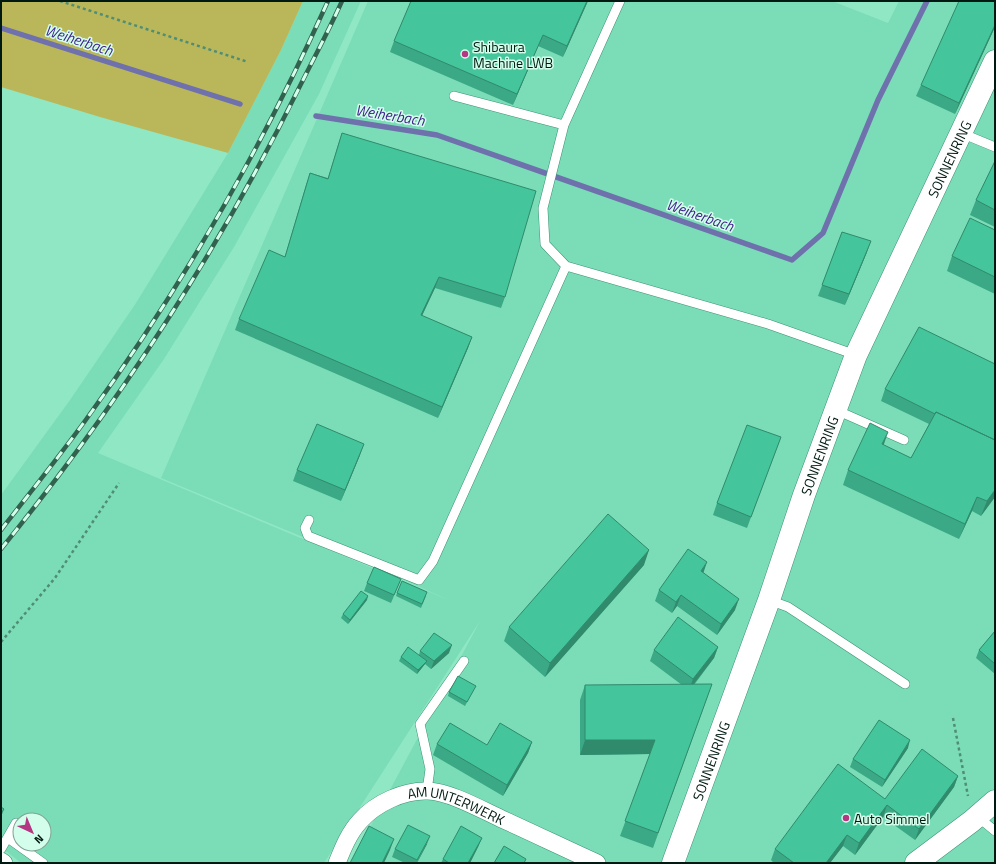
<svg xmlns="http://www.w3.org/2000/svg" width="996" height="864" font-family="'Titillium Web',sans-serif">
  <rect width="100%" height="100%" fill="#90e7c4"/>
  <!-- built -->
  <path fill="#7bddb8" fill-rule="evenodd" d="M303,1h58l-42,93 -85,153 -70,112 -66,94 353,148 -76,-34 -214,-89 207,-477h464l56,22 11,-22h96v862h-644l129,-242 -156,242h-303l-20,-16v-352l69,-95 66,-97 92,-150 53,-103zM20,820h24v24h-24z"/>
  <!-- green -->
  <path fill="#bab75b" d="M1,1h302l-22,49 -53,103 -128,-36 -99,-30z"/>
  <g fill="none" stroke-linecap="round" stroke-linejoin="round">
    <!-- stream -->
    <path stroke="#6f71ad" stroke-width="5.5" d="M1,28l239,76
      M316,116l121,19 355,125 31,-27 55,-133 49,-99"/>
    <defs>
      <path id="service" d="M454,96l110,29 56,-124
        M564,125l-21,83 2,36 21,22 202,58 88,31
        M961,133l34,14
        M836,410l68,30
        M309,520l-4,8 3,8 111,44 14,-19 133,-295
        M769,600l19,7 117,77
        M427,791l3,-22 -10,-45 44,-63
        M977,816l18,15
        M8,838l35,25
        M1,849l15,-26"/>
      <g id="minor">
        <path d="M1,861l3,2"/>
        <path id="s1" d="M337,863c6,-15 12,-30 23,-42 16,-18 44,-31 68,-30 23,1 54,19 76,29 31,14 62,29 93,43"/>
      </g>
      <g id="tertiary">
        <path id="s2" d="M673,863l96,-263 35,-105 52,-140 139,-294"/>
        <path d="M916,863l56,-42 23,-20"/>
      </g>
    </defs>
    <!-- service casing -->
    <use href="#service" stroke="#399273" stroke-width="10"/>
    <!-- minor casing -->
    <use href="#minor" stroke="#399273" stroke-width="18"/>
    <!-- tertiary casing -->
    <use href="#tertiary" stroke="#399273" stroke-width="23"/>
    <!-- path -->
    <path stroke="#508d75" stroke-width="2.5" stroke-dasharray="3 3" stroke-linecap="butt" d="M60,1l188,61
      M1,642l54,-64 64,-95
      M953,718l15,78"/>
    <!-- service -->
    <use href="#service" stroke="#fff" stroke-width="9"/>
    <!-- minor -->
    <use href="#minor" stroke="#fff" stroke-width="17"/>
    <!-- tertiary -->
    <use href="#tertiary" stroke="#fff" stroke-width="22"/>
    <defs>
      <path id="rail" d="M1,530c28,-36 57,-72 84,-109 95,-131 177,-273 243,-420
        M1,549c118,-145 220,-302 302,-469 13,-26 27,-52 39,-79"/>
    </defs>
    <!-- rail casing -->
    <use href="#rail" stroke="#32614f" stroke-width="4.5"/>
    <!-- rail -->
    <use href="#rail" stroke="#d4feec" stroke-width="3" stroke-dasharray="9" stroke-linecap="butt"/>
  </g>
  <!-- wall -->
  <path fill="#3ba985" d="M411,1h177l-25,56 -25,-11 -25,59 -123,-53 4,-11z
    M995,27l-40,87 -39,-18 5,-11z
    M342,133l163,164 -4,11 -66,-20 -13,28 50,21 -4,11 -30,70 -203,-88 4,-11 46,-63 21,-71 4,-12 18,5 10,-33z
    M995,161v66l-25,-12 6,-15z
    M995,230v64l-48,-23 5,-15z
    M842,232l25,20 -22,53 -27,-9z
    M995,364v133l-14,19 -9,-5 -13,28 -116,-54 5,-15 63,-12 18,-34 -48,-23 4,-12z
    M781,437l-34,91 -34,-13 4,-12z
    M360,455l-19,46 -48,-20 4,-11z
    M644,565l-99,112 -41,-36 5,-14z
    M703,573l32,37 -18,25 -40,-29 -5,7 -17,-12 4,-11z
    M401,579l-10,24 -27,-12 3,-8z
    M397,593l29,3 -5,12 -25,-12z
    M367,600l-19,24 -7,-6 2,-4z
    M995,631v43l-19,-16 3,-8z
    M718,647l-4,11 -20,27 18,-1 -59,164 -33,-12 30,-82 -70,1v-55l5,-15h97l-32,-24 4,-11z
    M420,651l29,2 -18,16 -6,-5 -8,10 -18,-13 2,-4 18,-2z
    M476,686l-2,3 -9,17 -17,-10 1,-4z
    M532,742l-4,11 -25,43 -70,-41 4,-11 50,1z
    M908,748l-26,39 -32,-20 3,-8z
    M958,776l-4,11 -39,53 -32,-23 -28,38 -12,-9 -13,17h-56l-3,-3 4,-11 110,-50z
    M427,844l-10,19h-12l-13,-6 3,-8z
    M479,845l-9,18h-29l2,-4z"/>
  <!-- shaded-wall -->
  <path fill="#308a6c" d="M587,1h1l-25,56 4,-11z
    M995,25v2l-40,87 4,-11z
    M543,35l-5,11 -25,59 4,-11z
    M871,241l-4,11 -22,53 4,-11z
    M439,277l-4,11 -18,38 4,-11z
    M472,337l-4,11 -30,70 4,-11z
    M888,432l-5,15 -1,-3z
    M364,444l-4,11 -19,46 4,-11z
    M995,490v7l-14,19 6,-15z
    M977,497l-5,14 -13,28 6,-15z
    M649,550l-5,15 -99,112 5,-14z
    M707,562l-4,12 -2,-3z
    M681,595l-4,11 -5,7 4,-11z
    M368,596l-1,4 -19,24 2,-4z
    M739,599l-4,11 -18,25 4,-11z
    M452,645l-3,8 -18,16 3,-8z
    M718,647l-4,11 -25,32 4,-11z
    M427,661l-2,3 -8,10 1,-4z
    M585,740h70l-5,14 -70,1z
    M910,740l-2,8 -26,39 3,-7z
    M532,742l-4,11 -25,43 4,-11z
    M958,776l-4,11 -39,53 4,-11z
    M887,805l-4,12 -28,38 4,-12z
    M4,809l-3,8v-4z
    M847,835l-4,11 -13,17h-4z
    M430,836l-3,8 -10,19z
    M482,838l-3,7 -9,18h-2z
    M394,839l-4,11 -6,13h-2z"/>
  <!-- building -->
  <path fill="#45c59b" stroke="#308a6c" d="M411,1h176l-20,45 -24,-11 -26,59 -123,-53z
    M959,1h36v24l-36,78 -38,-18z
    M342,133l194,58 -31,106 -66,-20 -18,38 51,22 -30,70 -203,-88 30,-69 16,7 25,-84 18,6z
    M995,161v49l-19,-10z
    M970,218l25,12v47l-43,-21z
    M842,232l29,9 -22,53 -27,-9z
    M919,327l76,37v76l-59,-28 -1,2 -50,-25z
    M936,412l59,28v50l-8,11 -10,-4 -12,27 -117,-54 22,-47 18,9 -6,12 29,14z
    M317,424l47,20 -19,46 -48,-20z
    M747,425l34,12 -30,80 -34,-14z
    M608,514l41,36 -99,113 -41,-36z
    M688,549l19,13 -6,9 38,28 -18,25 -40,-29 -5,7 -17,-12z
    M374,567l27,12 -7,16 -27,-12z
    M402,581l25,11 -5,12 -25,-11z
    M361,591l7,5 -18,24 -7,-6z
    M678,617l40,30 -25,32 -39,-29z
    M995,631v33l-16,-14z
    M434,633l18,12 -18,16 -14,-10z
    M408,647l19,14 -9,9 -17,-13z
    M458,676l18,10 -9,16 -18,-10z
    M712,684l-54,149 -33,-12 30,-81h-70v-55z
    M879,720l31,20 -25,40 -32,-21z
    M450,723l37,22 13,-22 32,19 -25,43 -70,-41z
    M922,749l36,27 -39,53 -32,-24 -28,38 -12,-8 -21,28h-32l-19,-14 63,-85 47,35z
    M1,807l3,2 -3,4z
    M408,825l22,11 -13,24 -22,-11z
    M369,826l25,13 -12,24h-32z
    M461,826l21,12 -14,25h-19l-6,-4z
    M504,846l22,13 -2,4h-30z"/>
  <!-- markers -->
  <g fill="#b53683" stroke="#d4feec" stroke-width="1.5">
    <circle cx="465" cy="54" r="4"/>
    <circle cx="846" cy="818" r="4"/>
  </g>
  <g text-anchor="middle" dominant-baseline="central" stroke-width="3" stroke-linejoin="round" paint-order="stroke">
    <!-- poi labels -->
    <g font-size="14" fill="#001a11" stroke="#d4feec" text-anchor="start">
      <text x="473" y="46">Shibaura<tspan x="473" dy="16">Machine LWB</tspan></text>
      <text x="854" y="818">Auto Simmel</text>
    </g>
    <!-- street labels -->
    <g font-size="14" fill="#001a11" stroke="#d4feec">
      <text stroke="none"><textPath href="#s2" startOffset="757">SONNENRING</textPath></text>
      <text stroke="none"><textPath href="#s2" startOffset="433">SONNENRING</textPath></text>
      <text stroke="none"><textPath href="#s2" startOffset="109">SONNENRING</textPath></text>
      <text stroke="none"><textPath href="#s1" startOffset="155">AM UNTERWERK</textPath></text>
    </g>
    <!-- water labels -->
    <g font-size="15" font-style="italic" fill="#3e248b" stroke="#d4feec">
      <text transform="translate(79 40) rotate(18)">Weiherbach</text>
      <text transform="translate(390 115) rotate(9)">Weiherbach</text>
      <text transform="translate(700 215) rotate(19)">Weiherbach</text>
    </g>
  </g>
  <!-- border -->
  <rect width="996" height="864" fill="none" stroke="#001a11" stroke-width="4"/>
  <!-- north arrow -->
  <g transform="translate(32 832) rotate(136)"><circle r="19" fill="#d4feec" stroke="#7fa394"/>
  <path d="M0-3L7 15L0 10L-7 15Z" fill="#b53683"/>
  <text y="-6" font-size="11" font-weight="bold" text-anchor="middle" fill="#001a11">N</text>
  </g>
</svg>
